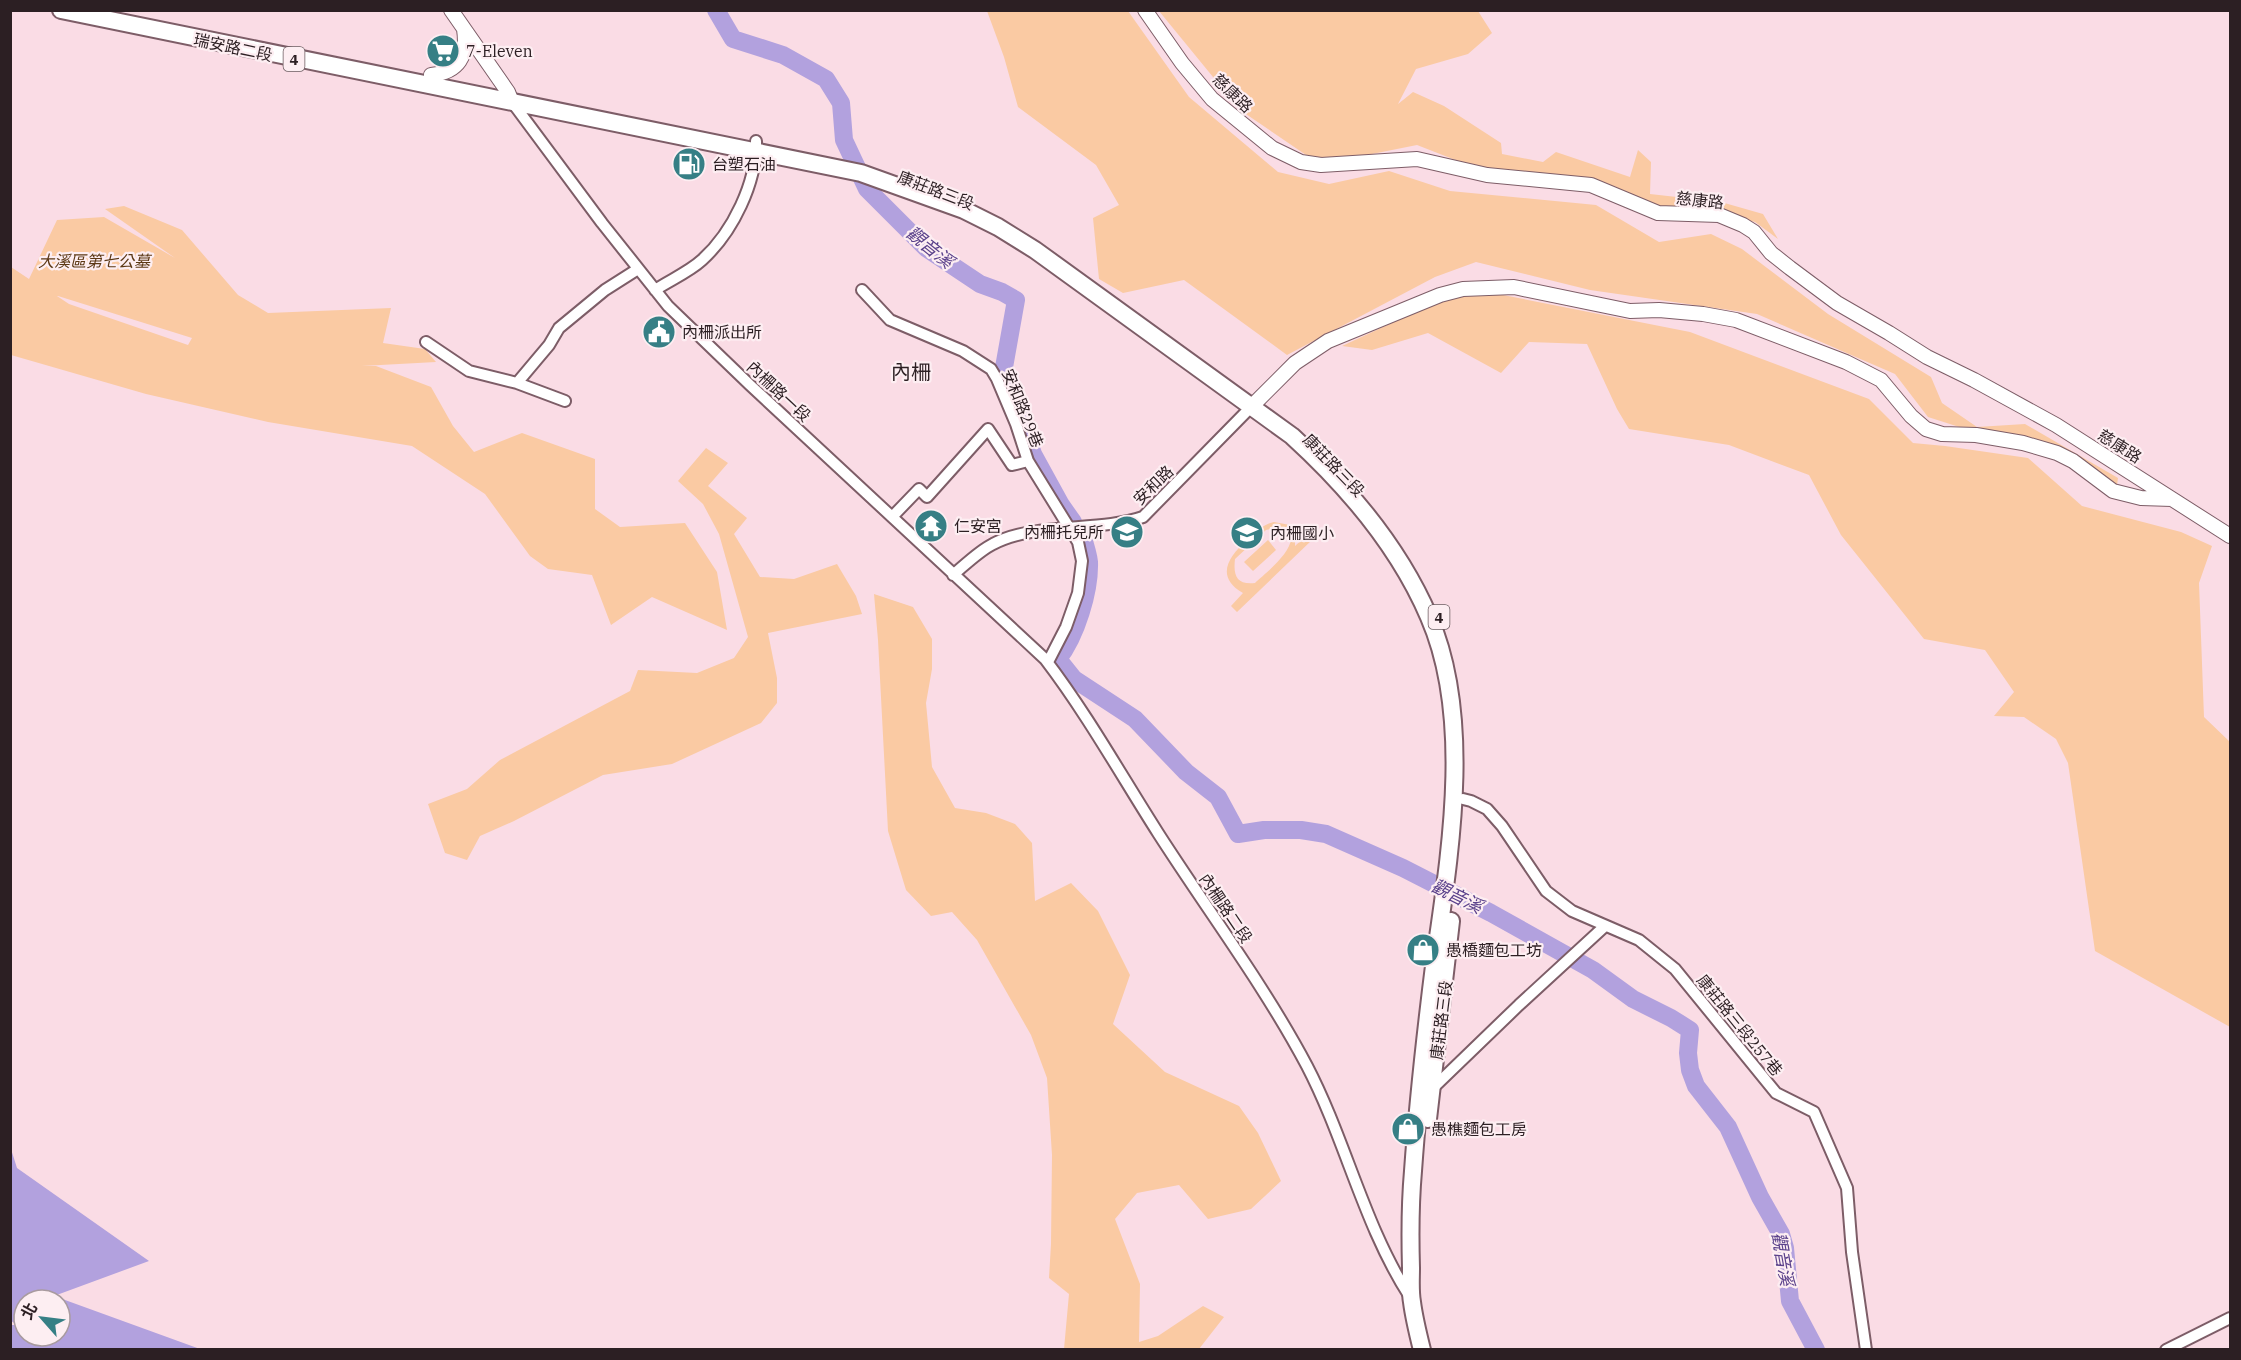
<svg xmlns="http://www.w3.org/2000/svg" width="2241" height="1360" font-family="'IBM Plex Serif','Noto Sans TC',serif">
  <rect width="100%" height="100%" fill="#fadce5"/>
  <!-- green -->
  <path fill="#facaa3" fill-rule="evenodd" d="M987,11h141l61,86 89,75 51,12 60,-13 61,20 146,14 63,37 52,-8 31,15 86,65 103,63 11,26 35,24 48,-3 93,54 -1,7 -13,-4 -34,-26 -92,-22 -50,-16 -33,-43 -138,-60 -167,-24 -114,-28 -41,15 -148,78 -103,-75 -61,13 -24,-14 -6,-61 26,-13 -23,-40 -78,-58 -14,-50z
    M1159,11h319l14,22 -24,21 -52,15 -18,35 15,-12 31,14 57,37 1,11 41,8 13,-10 74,25 8,-27 13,12 -1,32 71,8 42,12 15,25 -23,-17 -60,-14 -34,3 -47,-25 -77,-11 -56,-5 -64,-25 -70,14 -38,-2 -69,-47z
    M124,206l58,24 56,65 30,18 123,-5 -8,35 42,6 11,13 -74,4h14l55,21 22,39 21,26 48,-19 73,26v50l25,18 65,-4 32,49 10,58 -75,-33 -41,28 -19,-50 -44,-6 -18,-13 -45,-62 -73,-48 -144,-24 -122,-28 -135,-39v-88l18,12 28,-59 47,-3 71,41 -70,-49zM57,296h1l134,42 -4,7 -119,-41z
    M1488,292l202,40 179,67 44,44 32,3 83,12 54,48 99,26 31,14 -13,37 5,134 26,25v285l-135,-76 -27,-188 -12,-24 -32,-22 -30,-1 20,-24 -29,-42 -61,-11 -83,-104 -32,-60 -80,-30 -100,-16 -12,-20 -30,-65 -58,-2 -28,31 -73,-40 -56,17 -30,-4 106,-49z
    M706,448l22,15 -20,23 39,32 -13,16 26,43 34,2 43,-15 19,32 6,18 -94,19 9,45v25l-16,20 -89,41 -69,11 -89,46 -34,15 -13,24 -22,-7 -17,-49 39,-15 33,-29 130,-69 8,-21 59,3 37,-15 14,-21 -29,-103 -16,-30 -25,-23z
    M1274,522l16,3 5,6v15l12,-11 5,5 -75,72 -6,-6 12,-13c-28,-16 -15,-36 4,-53 9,-8 15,-15 27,-18zM1275,528c40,6 -8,44 -20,55 -18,2 -22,-7 -20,-24l31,-29z
    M1268,540l8,10 -23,21 -9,-9z
    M874,594l39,13 19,32v30l-6,34 6,64 23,41 31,5 29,11 17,19 3,58 36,-18 27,28 32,64 -17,49 52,48 74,34 19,27 23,48 -30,28 -43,10 -29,-34 -42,8 -22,26 25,65 -1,58 19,-6 45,-30 21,11 -25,32h-135l5,-55 -20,-16 2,-34 1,-89 -5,-77 -16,-43 -54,-95 -25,-28 -21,4 -25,-26 -18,-59 -10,-191z"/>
  <!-- water -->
  <path fill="#b2a1de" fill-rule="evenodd" d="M10,1146l7,22 132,93 -95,35 146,53h-189v-24h6l-7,-5zM24,1300h36v36h-36z"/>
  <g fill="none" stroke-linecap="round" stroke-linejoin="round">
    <!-- river -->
    <path stroke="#b2a1de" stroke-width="18" d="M716,10l17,29 50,16 43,24 15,24 3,37 23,49 59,59 54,36 22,8 14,8 -13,73 17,41 13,40 28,51 12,17
      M1082,535c3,9 6,18 7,27 1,29 -13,74 -31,97l16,20 61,40 51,53 32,25 20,37 26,-4h37l25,4 77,34 88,45 102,57 40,29 38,19 19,12 -2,23 2,17 6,16 32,41 32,70 21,37 4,14 5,53 26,49"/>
    <defs>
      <path id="minor" d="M512,102l90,121 66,83 82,79 295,274c42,55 76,116 113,174 50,78 106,152 149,233 39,75 57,160 103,231
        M655,290c15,-10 34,-18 47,-30 31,-28 55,-78 54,-119
        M862,290l28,30 73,31 28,18 6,10 19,45 12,37 50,81 4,19 -4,32 -12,34 -18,35
        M426,342l43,29 48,12 48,18
        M517,383l32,-38 10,-17 46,-38 33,-21
        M892,517l27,-28 8,8 61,-68 24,36 16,-4
        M953,575c13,-11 26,-24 40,-31 41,-22 106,-12 150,-27l108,-110
        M1463,799l8,2 16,8 15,17 44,65 26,20 67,29 36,29 101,124 38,19 33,76 5,64 14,98
        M1433,1088l86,-83 86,-79
        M2166,1350l64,-32"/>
      <path id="tertiary" d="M451,10l57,82 4,10
        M1145,10l37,53 30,36 60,49 29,14 20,3 96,-6 70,16 104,10 67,28 61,2 24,10 11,7 17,21 19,15 47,35 52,30 38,24 47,23 82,45 174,111
        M431,75c28,-3 37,-19 33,-46
        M1251,407l44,-44 33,-22 112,-46 23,-6 51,-2 116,24 29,-1 44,4 33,6 110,42 35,18 30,36 15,13 16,5 34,1 47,8 34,10 16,8 40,30 28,7 31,1"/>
      <path id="primary" d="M61,10l800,163 103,37 34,17 37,23 257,186c56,51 107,111 137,181 44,101 21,236 6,341 -9,71 -17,142 -22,213 -3,34 -3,63 -2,97 0,11 -1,23 1,34 2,16 6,32 10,48
        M1428,1119l23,-198"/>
    </defs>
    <!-- minor casing -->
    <use href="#minor" stroke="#7d5d67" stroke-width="14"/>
    <!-- tertiary casing -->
    <use href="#tertiary" stroke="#7d5d67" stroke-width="16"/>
    <!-- primary casing -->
    <use href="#primary" stroke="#7d5d67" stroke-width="20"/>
    <!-- minor -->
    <use href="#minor" stroke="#fff" stroke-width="10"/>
    <!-- tertiary -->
    <use href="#tertiary" stroke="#fff" stroke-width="14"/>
    <!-- primary -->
    <use href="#primary" stroke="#fff" stroke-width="16"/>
  </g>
  <!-- icons -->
  <defs>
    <symbol id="supermarket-disc" viewBox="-11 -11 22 22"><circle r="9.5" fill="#367f85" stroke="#fdeef2"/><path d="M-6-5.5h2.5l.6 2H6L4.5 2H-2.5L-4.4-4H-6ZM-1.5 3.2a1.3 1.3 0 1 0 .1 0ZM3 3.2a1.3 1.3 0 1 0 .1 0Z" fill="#fff"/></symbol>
    <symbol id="fuel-disc" viewBox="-11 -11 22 22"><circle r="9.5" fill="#367f85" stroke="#fdeef2"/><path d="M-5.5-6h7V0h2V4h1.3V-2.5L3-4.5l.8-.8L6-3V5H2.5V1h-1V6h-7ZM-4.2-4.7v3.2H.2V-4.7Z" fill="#fff"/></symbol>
    <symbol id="civic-disc" viewBox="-11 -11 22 22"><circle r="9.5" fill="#367f85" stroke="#fdeef2"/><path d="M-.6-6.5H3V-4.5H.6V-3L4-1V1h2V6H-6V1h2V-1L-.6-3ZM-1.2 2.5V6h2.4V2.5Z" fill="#fff"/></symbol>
    <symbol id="temple-disc" viewBox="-11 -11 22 22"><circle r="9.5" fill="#367f85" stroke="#fdeef2"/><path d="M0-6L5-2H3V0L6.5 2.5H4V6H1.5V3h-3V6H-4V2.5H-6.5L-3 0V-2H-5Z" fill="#fff"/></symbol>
    <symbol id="school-disc" viewBox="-11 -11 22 22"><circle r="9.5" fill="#367f85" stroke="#fdeef2"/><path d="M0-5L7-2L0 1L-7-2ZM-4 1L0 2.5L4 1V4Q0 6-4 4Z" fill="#fff"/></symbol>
    <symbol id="shop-disc" viewBox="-11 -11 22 22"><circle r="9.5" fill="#367f85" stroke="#fdeef2"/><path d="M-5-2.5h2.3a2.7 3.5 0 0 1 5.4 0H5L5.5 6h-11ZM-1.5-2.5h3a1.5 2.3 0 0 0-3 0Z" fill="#fff"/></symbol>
  </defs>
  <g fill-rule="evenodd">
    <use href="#supermarket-disc" x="424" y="32" width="38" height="38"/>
    <use href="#fuel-disc" x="670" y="145" width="38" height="38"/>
    <use href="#civic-disc" x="640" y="313" width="38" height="38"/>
    <use href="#temple-disc" x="912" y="507" width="38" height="38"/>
    <use href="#school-disc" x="1108" y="513" width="38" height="38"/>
    <use href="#school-disc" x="1228" y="514" width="38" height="38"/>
    <use href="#shop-disc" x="1404" y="931" width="38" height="38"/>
    <use href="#shop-disc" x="1389" y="1110" width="38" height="38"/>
  </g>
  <g text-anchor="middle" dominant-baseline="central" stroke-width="4.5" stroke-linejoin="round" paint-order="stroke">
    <!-- shield labels -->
    <g fill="#fdeef2" stroke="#6b5d61" stroke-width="1.5">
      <rect x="283.5" y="47" width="21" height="24" rx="4.5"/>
      <rect x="1428.5" y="605" width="21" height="24" rx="4.5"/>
    </g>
    <g font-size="15" font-weight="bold" fill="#2c1f23">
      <text x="294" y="59">4</text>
      <text x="1439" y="617">4</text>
    </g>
    <!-- street labels -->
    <g font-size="16" fill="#2c1f23" stroke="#fdeef2">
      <text transform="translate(233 47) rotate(12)">瑞安路二段</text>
      <text transform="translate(1233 93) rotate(44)">慈康路</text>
      <text transform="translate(936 190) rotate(21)">康莊路三段</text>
      <text transform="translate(1700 200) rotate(6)">慈康路</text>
      <text transform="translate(779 391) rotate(43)">內柵路一段</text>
      <text transform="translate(1023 408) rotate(68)">安和路29巷</text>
      <text transform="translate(2120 446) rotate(32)">慈康路</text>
      <text transform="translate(1334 465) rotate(46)">康莊路三段</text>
      <text transform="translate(1153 485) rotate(-44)">安和路</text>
      <text transform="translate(1226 908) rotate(56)">內柵路二段</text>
      <text transform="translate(1441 1020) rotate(-83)">康莊路三段</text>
      <text transform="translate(1740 1025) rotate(51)">康莊路三段257巷</text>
    </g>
    <!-- poi labels -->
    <g font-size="16" fill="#2c1f23" stroke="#fdeef2" text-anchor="start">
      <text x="466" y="51">7-Eleven</text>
      <text x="712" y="164">台塑石油</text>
      <text x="682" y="332">內柵派出所</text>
      <text x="954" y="526">仁安宮</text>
      <text x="1104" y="532" text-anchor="end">內柵托兒所</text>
      <text x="1270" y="533">內柵國小</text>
      <text x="1446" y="950">愚橋麵包工坊</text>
      <text x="1431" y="1129">愚樵麵包工房</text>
    </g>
    <!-- park labels -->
    <g font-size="16" font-style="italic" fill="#5c3815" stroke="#fdeef2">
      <text x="94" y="261">大溪區第七公墓</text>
    </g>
    <!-- water labels -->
    <g font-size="18" font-style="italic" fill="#5a418b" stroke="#fdeef2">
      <text transform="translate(930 247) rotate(39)">觀音溪</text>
      <text transform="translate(1457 896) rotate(26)">觀音溪</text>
      <text transform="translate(1783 1259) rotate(80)">觀音溪</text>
    </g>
    <!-- quarter labels -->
    <g font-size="20" fill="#2c1f23" stroke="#fdeef2">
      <text x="911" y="371">內柵</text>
    </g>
  </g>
  <!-- border -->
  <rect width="2241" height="1360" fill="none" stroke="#2c1f23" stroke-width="24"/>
  <!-- north arrow -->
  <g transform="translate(42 1318) rotate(298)"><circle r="28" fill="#fdeef2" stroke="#a99b9f" stroke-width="1.5"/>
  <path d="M0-4.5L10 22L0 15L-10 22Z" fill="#367f85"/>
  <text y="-9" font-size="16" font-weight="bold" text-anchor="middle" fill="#2c1f23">北</text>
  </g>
</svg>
